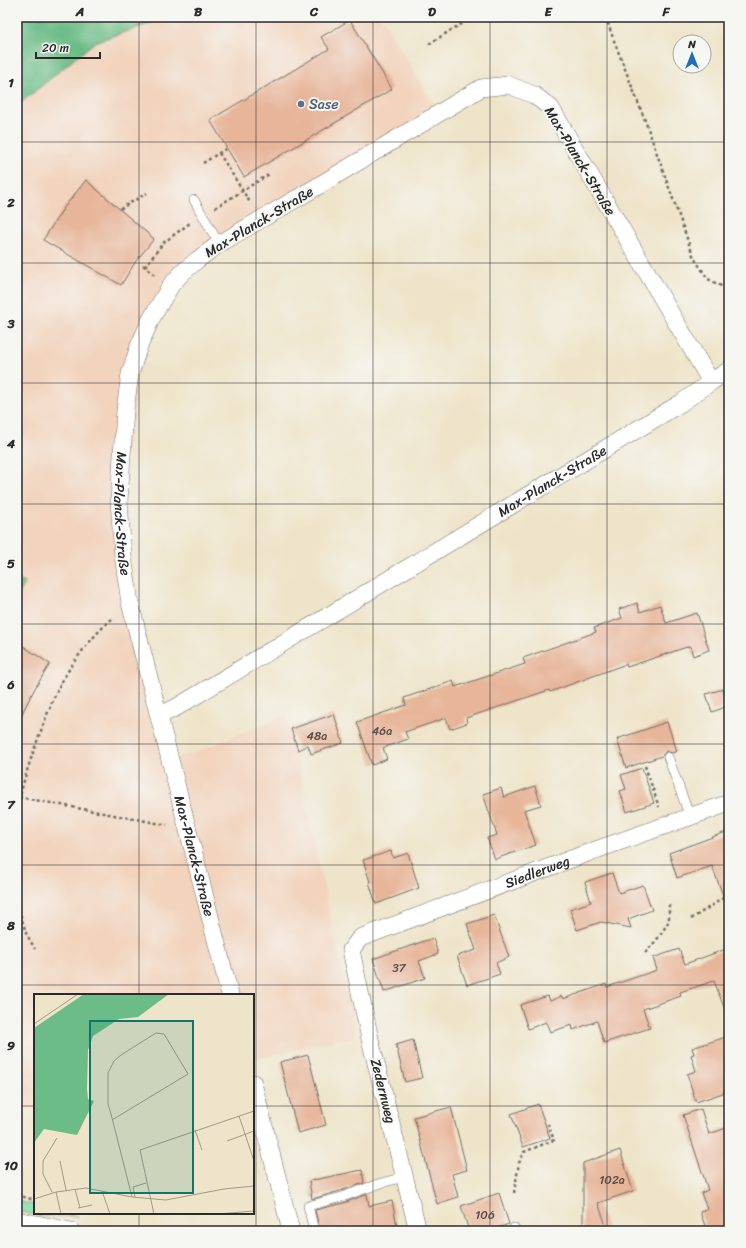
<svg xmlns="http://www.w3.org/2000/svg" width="746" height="1248" font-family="Sriracha,sans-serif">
  <rect width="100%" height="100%" fill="#f6f6f2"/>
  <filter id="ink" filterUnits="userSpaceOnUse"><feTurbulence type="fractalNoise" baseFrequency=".025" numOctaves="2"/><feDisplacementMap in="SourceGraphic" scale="8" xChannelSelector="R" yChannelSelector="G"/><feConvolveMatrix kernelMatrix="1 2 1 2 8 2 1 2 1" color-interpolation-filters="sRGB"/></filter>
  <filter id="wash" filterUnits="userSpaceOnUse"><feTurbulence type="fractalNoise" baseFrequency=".012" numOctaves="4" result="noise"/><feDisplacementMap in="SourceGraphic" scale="16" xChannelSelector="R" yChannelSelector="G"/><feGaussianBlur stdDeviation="0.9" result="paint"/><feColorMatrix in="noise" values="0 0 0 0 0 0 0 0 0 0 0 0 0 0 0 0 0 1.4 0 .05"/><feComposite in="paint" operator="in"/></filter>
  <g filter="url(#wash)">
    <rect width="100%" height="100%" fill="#eee4c9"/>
    <!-- built -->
    <path fill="#f2d4be" d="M159,17h222l56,93 -219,132 -70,76 -31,183 50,260 26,-8 94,-38 69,321 -103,23v-64h-218v113l-18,4v-514l8,-15 -8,-4v-473l78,-64 57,-19z"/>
    <!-- green -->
    <path fill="#84dca0" stroke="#588466" d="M17,1201l18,4v8h32l11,3h-39l-22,-5z"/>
    <!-- forest -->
    <path fill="#6bbc86" stroke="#4b7458" d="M17,17h142l-7,6 -57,19 -78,64z
      M17,579l8,4 -8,15z"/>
    <g id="blocks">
      <!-- building -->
      <path fill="#e7b59a" d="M350,20l42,69 -148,88 -34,-57 119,-71 -8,-12z
        M86,180l68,59 -18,22 -15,24 -78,-45 20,-31z
        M637,603l3,9 20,-7 6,18 31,-10 12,37 -16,6 -3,-10 -63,21 -1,-3 -76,28 -1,-2 -83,28 1,5 -17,6 -4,-11 -41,14 3,7 -25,9 4,11 -15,6 -15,-43 49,-17 -2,-7 49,-17 2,6 70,-23 -2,-6 73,-26 -2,-4 28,-10 -3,-9z
        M17,642l33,22 -15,24 -18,35z
        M723,689l5,17 -16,6 -6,-18z
        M334,714l9,29 -32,11 -3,-9 -10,5 -7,-21z
        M667,722l10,29 -5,2 -6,-2 -4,5 -36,12 -9,-29z
        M642,768l12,35 -27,9 -7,-21 6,-2 -5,-14z
        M535,786l6,19 -17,5 12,35 -41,14 -8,-21 10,-3 -14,-41 18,-6 3,9z
        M729,831v75h-2l-15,-40 -35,12 -8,-25z
        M391,851l2,7 15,-5 11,35 -43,16 -7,-22h1l-7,-22z
        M612,873l7,20 24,-8 9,25 -24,9 3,9 -30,-6 -24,8 -7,-21 21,-7 -6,-20z
        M494,915l15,42 -13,6 4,11 -33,11 -10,-29 19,-6 -9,-26z
        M433,938l5,16 -19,7 6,17 -41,14 -11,-33z
        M729,948v67h-2l-13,-34 -34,11 1,4 -38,13 7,19 -46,15 -7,-22 -24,9 -1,-5 -22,7 -4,-10 -18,7 -8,-24 28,-9 2,5 12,-5 1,3 43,-15 1,3 50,-17 -4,-12 26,-9 6,15z
        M729,1036v55l-33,11 -9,-28 9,-3 -5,-16 3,-1 -2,-6z
        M413,1040l9,38 -17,4 -9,-37z
        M308,1055l18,70 -28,8 -18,-71z
        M538,1104l12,34 -27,9 -12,-33z
        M451,1107l16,63 -15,4 6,23 -21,7 -23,-87z
        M701,1109l8,25 20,-7v99l-16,5h-6l-7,-19 7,-3 -6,-16 7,-3 -25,-75z
        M620,1150l13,41 -35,12 10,28h-25v-68z
        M362,1170l2,13 -24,8 -28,8 -3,-18z
        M499,1193l10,31 -21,7h-19l-8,-25z
        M367,1194l2,12 23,-5 6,30h-78l-5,-21 29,-7z"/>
    </g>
  </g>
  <g filter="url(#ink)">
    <use href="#blocks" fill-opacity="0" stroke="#6f6c62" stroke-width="1"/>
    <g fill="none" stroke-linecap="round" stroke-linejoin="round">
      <defs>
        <path id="lane" d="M194,200l25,44
          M668,757l22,60
          M514,1228l2,3
          M314,1231l-6,-25 34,-9 39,-14 23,-6"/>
        <g id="street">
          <path d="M711,382l18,-12"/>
          <path id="s1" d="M159,716l18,-9 504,-304 30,-21 -160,-274 -17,-13 -25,-10 -28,3 -168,101 -94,55 -22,16 -15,13 -11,12 -20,34 -12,27 -9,28 -5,36 -6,91 4,55 7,47 100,392"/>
          <path d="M253,1083l38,148"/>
          <path d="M17,1220l54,11"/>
          <path id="s2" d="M418,1231l-48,-192 -19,-89 9,-12 230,-86 139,-49"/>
        </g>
      </defs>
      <!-- lane casing -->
      <use href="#lane" stroke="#6f6c62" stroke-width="10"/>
      <!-- street casing -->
      <use href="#street" stroke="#6f6c62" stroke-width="18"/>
      <!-- path -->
      <path stroke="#6f6c62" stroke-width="2.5" stroke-dasharray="3 3" stroke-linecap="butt" d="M606,17l7,21 33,85 48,135 14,21 21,11
        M429,44l43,-27
        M219,153l32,51
        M203,163l24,-15
        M215,208l56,-35
        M120,209l27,-16
        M143,265l12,10
        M145,267l18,-24 27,-20
        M645,766l14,41
        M19,797l148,28
        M17,812c4,-26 13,-51 22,-76 6,-16 12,-33 20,-49 12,-24 34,-52 55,-70
        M17,903l9,30 9,16
        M691,919l34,-22 4,1
        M645,953l14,-16 10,-16v-16
        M514,1193l5,-30 5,-11 30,-12 -6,-16
        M17,1195l18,5
        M561,1231l4,-1"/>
      <!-- lane -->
      <use href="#lane" stroke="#fff" stroke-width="9"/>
      <!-- street -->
      <use href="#street" stroke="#fff" stroke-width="17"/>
    </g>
  </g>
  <!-- grid -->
  <path fill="none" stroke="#2b2b2b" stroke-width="1" stroke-opacity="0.55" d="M139,17v978M256,17v1214M373,17v1214M490,17v1214M607,17v1214M17,142h712M17,263h712M17,383h712M17,504h712M17,624h712M17,744h712M17,865h712M17,985h712M17,1106h18M253,1106h476M139,1213v18"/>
  <!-- markers -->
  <circle fill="#5c6f8a" stroke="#f6f6f2" stroke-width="1.5" cx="301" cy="104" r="4"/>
  <g text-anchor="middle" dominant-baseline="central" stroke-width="4" stroke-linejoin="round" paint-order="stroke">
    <!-- number labels -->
    <g font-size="12" fill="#5a4e47">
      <text x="382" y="731">46a</text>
      <text x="317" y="736">48a</text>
      <text x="399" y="968">37</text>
      <text x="612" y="1180">102a</text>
      <text x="485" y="1215">106</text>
    </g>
    <!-- service labels -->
    <g font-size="14" fill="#4e5e75" stroke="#f6f6f2" text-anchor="start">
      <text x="309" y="104">Sase</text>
    </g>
    <!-- street labels -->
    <g font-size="14" fill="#2b2b2b" stroke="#f6f6f2">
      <text transform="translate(580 161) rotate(59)">Max-Planck-Straße</text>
      <text transform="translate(259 222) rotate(-31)">Max-Planck-Straße</text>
      <text stroke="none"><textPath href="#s1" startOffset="458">Max-Planck-Straße</textPath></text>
      <text stroke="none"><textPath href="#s1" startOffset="1646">Max-Planck-Straße</textPath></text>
      <text stroke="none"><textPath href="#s1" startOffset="1997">Max-Planck-Straße</textPath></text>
      <text stroke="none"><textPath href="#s2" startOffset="493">Siedlerweg</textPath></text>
      <text transform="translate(383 1091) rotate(76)">Zedernweg</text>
    </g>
  </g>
  <!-- overview -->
  <g transform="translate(34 994)">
    <rect width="220" height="220" fill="#eee4c9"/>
    <path d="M50,0h85l-31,23 -19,2 -26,17 -5,14 -1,39 1,10 6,2 -17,34 -33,-6 -10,14v-115z" fill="#6bbc86"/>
    <path fill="none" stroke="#a09a8a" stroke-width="1" d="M0,30l44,-30M205,122l15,45M78,126l76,-46 -24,-40 -8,-1 -35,22 -7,6 -6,12v31l3,10 21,83M161,136l7,20M193,147l27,-10M26,167l6,29M41,195l5,19M68,197l8,23M18,198l-9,-18v-13l14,-23M22,198l5,22M101,203l-2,-10 13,-4M0,205l22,-7 30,-4 46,9 34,3 58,-11 30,-3M44,214l14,-3M120,220l-14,-64 114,-39M183,220l37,-3"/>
    <path fill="#0f766e" fill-opacity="0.15" stroke="#0f766e" stroke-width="2" d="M56,27h103v172h-103z"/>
    <rect width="220" height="220" fill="none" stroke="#2b2b2b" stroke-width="2"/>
  </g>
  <!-- margin -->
  <rect width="746" height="1248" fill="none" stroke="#f6f6f2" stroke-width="44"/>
  <!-- north arrow -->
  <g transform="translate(692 54)"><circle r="19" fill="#f6f6f2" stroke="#a5a5a2"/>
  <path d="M0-3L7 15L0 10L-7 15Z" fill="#1f6fb2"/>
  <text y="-6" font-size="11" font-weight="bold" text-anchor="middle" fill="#2b2b2b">N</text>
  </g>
  <!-- scale -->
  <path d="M36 52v6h64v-6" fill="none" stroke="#2b2b2b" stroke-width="2"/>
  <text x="42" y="52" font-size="12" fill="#2b2b2b" stroke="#f6f6f2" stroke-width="3" paint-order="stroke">20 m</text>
  <rect x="22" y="22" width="702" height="1204" fill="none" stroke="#2b2b2b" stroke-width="1.5"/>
  <g font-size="13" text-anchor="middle" font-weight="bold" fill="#2b2b2b">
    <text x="80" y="16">A</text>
    <text x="198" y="16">B</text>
    <text x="314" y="16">C</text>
    <text x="432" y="16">D</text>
    <text x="548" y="16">E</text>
    <text x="666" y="16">F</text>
    <text x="11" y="87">1</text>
    <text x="11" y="207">2</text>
    <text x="11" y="328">3</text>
    <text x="11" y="448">4</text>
    <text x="11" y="568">5</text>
    <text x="11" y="689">6</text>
    <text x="11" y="809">7</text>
    <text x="11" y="930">8</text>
    <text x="11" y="1050">9</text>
    <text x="11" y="1170">10</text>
  </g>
</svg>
